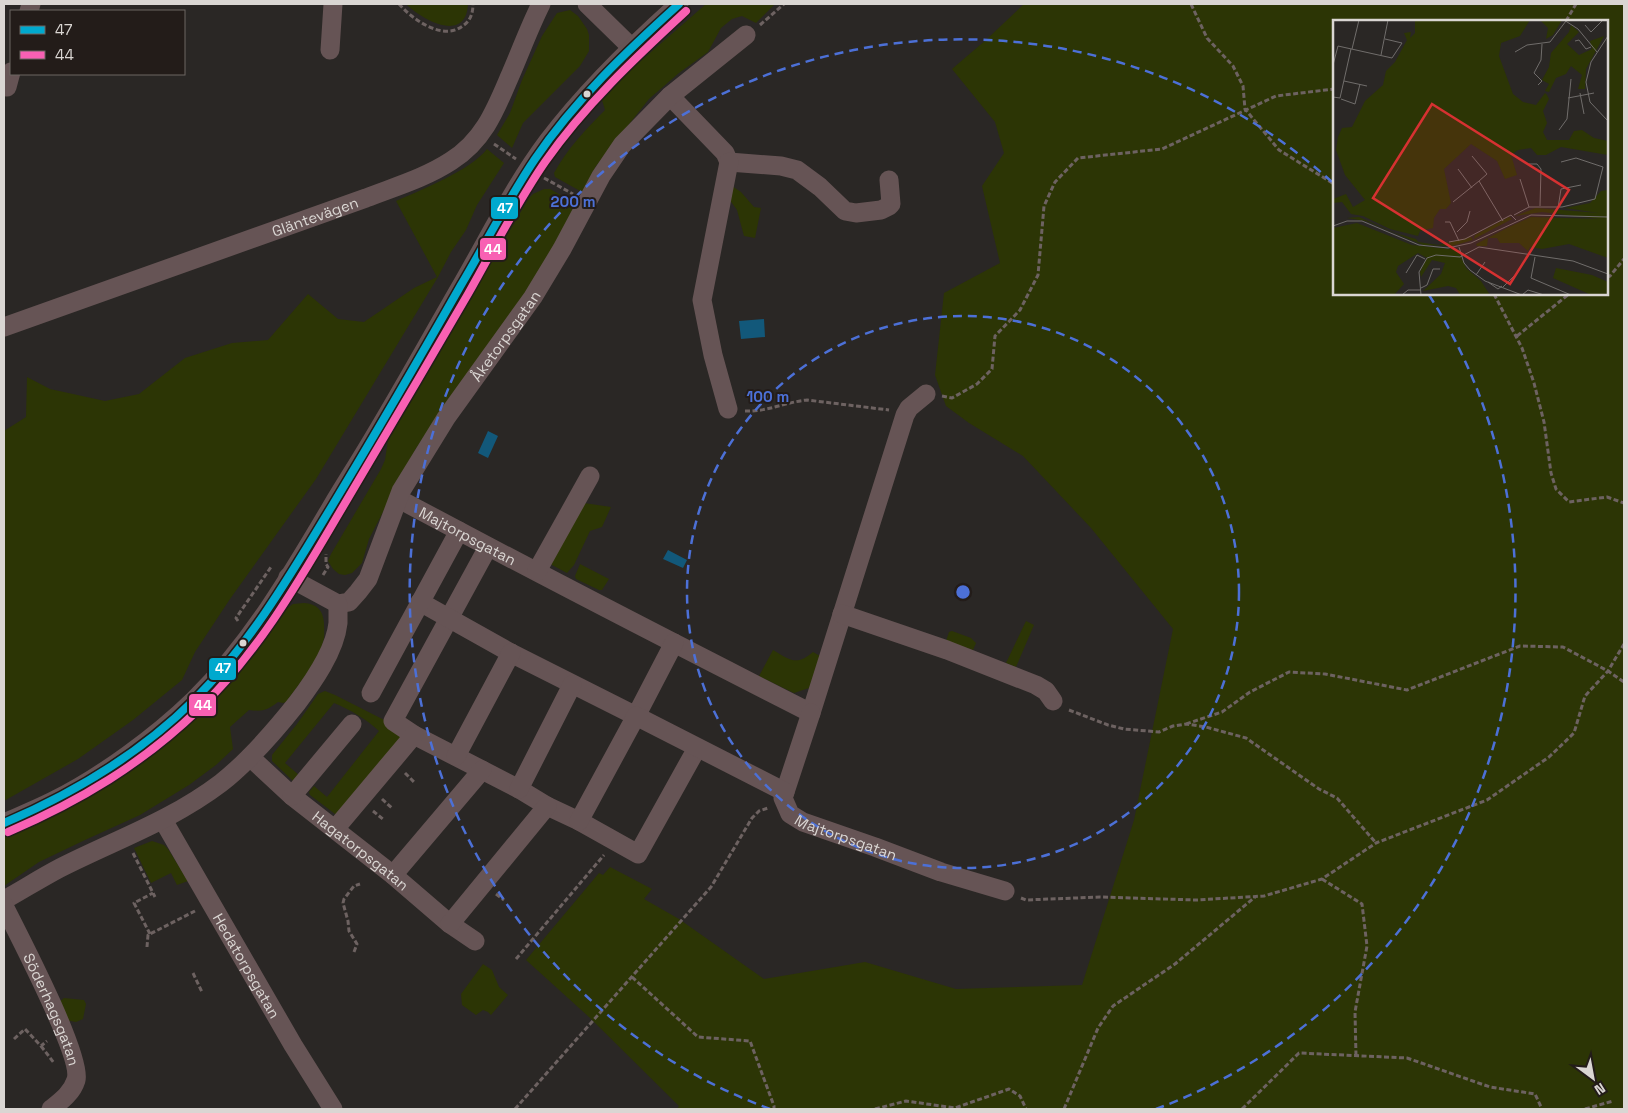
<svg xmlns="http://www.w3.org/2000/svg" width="1628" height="1113" font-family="'Space Grotesk',sans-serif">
  <rect width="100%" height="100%" fill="#2a2725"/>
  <!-- green -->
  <path fill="#2c3505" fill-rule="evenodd" d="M406,4h62c-2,40 -46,16 -62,0z
    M706,4h69l-19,19 -14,-7 -10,3 -11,9 -13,24 -29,21 -30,26 -53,67 -14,26 -27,-15 -1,-4c13,-24 32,-44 51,-63l-3,-10 33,-34z
    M1024,4h600v1105h-947l2,-3 -90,-89 -63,-57 73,-87 4,2 7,-8 42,22 -8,10 35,20 85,60 101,-17 91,27 126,-4 52,-165 39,-191 -82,-101 -68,-72 -54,-33 -23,-17 -11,-31 9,-82 56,-30 -18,-77 22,-33 -9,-31 -43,-53 35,-30zM1334,21h273v273h-273z
    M570,10l8,6 9,13 2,6v16l-9,15 -57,57 -11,25 -15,-13 13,-22 12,-33 20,-44 15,-23z
    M487,149l17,14 -27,42 -11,25 -15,22 -13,25 -122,202 -86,120 -35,53 -13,28 -49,40 -55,39 -74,42v-370l22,-14 1,-40 23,12 55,12 34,-7 46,-36 47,-15 36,-3 40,-46 30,25 26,3 50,-34 23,-11 -41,-76c25,-11 75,-31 91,-52z
    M732,186l9,6 13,15 7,1 -6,30 -11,-2 -7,-26 -8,-11z
    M544,189h6l16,9 6,8v6l-9,19 -40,67 -66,89 -42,63 -46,89 -7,24 -10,10 -7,2 -6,-1 -6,-5 -5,-8 3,-7 50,-85 4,-9 3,-20 15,-30 126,-212 4,-4z
    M584,503l27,4 -9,20 -12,4 -16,34 -7,8 -15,-8 -2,-3z
    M580,564l29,15 -7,11h-3l-23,-11 -1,-3z
    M304,603c13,1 19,7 20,20 0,6 1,13 -1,19 -5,19 -25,44 -37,60l-3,1 -5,-1c-11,8 -15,10 -29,8l-19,17 3,22 -17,16 -27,20 -49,30 -55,25 -46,22 -35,24v-51l111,-54 44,-35 45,-40 57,-61 25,-36 7,-5z
    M1026,621l8,4 -18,42 -10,-4z
    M952,631l19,7 5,5 -3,7 -27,-9 3,-9z
    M773,650c16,9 23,17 40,2l7,4 -11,32 -15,5 -35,-17z
    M325,691l10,4 63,32 7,5 -66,85 -29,-22 -1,-3 5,-6 13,11 52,-66c-13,-12 -28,-21 -45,-28l-49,60 15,13 -7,5 -21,-20v-6l25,-31 21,-30z
    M152,841l12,4 4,4 20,32 -11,4 -6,-12 -20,10 -17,-35z
    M483,964l9,6 7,17 9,8 -17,20 -3,-3 -5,-2 -7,5 -14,-10 -1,-11z
    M64,998l20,2 2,4 -3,15 -7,3 -11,-2 -7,-17z"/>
  <!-- water -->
  <path fill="#12587a" d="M764,319l1,18 -24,2 -2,-18z
    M488,431l10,5 -10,22 -10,-5z
    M668,550l19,10 -4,8 -20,-9z"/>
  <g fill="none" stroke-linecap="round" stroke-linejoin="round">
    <!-- path -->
    <path stroke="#6d6261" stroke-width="3" stroke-dasharray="5 2.5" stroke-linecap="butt" d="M399,4c14,16 45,38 65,21 7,-5 9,-13 9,-21
      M1191,4l16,34 26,28 10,20 2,23 34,41 55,34
      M1566,21l10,-17
      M760,25l24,-21
      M494,144l22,15
      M544,178l29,16
      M1607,277l3,-1 14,-17
      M1494,294l28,54 12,35 10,39 7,51 5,16 13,13 38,-5 17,6
      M1517,336l52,-42
      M942,396l10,2 25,-14 15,-15 3,-33 25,-26 18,-35 6,-69 11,-24 23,-24 84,-9 114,-53 58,-7
      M745,411c22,1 41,-9 62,-11l82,10
      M323,575l5,-8 -2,-3v-10
      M238,621l-2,-3 35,-51
      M1069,710l39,15 16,4 35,3 14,-6 13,-2 20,3 40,11 73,51 18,9 39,45
      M1186,724l36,-12 28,-20 39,-20 36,2 82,16 113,-44 43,1 45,24 16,11
      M405,773l10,10
      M382,799l11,10
      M373,811l11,9
      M133,853l22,44
      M1322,879l40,25 5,42 -12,66 1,44
      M496,894l8,6
      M1021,898l5,2 74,-3 96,3 68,-4 58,-17 54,-36 111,-43 62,-43 25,-24 11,-37 23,-25 16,-27
      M150,934l-16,-31 19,-10
      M147,947l1,-12 47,-24
      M354,952l3,-8 -8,-13 -1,-10 -5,-18 1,-4 10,-13 6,-2
      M516,959l88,-104
      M193,973l9,19
      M632,977l66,60 52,4 24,65v3
      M14,1039l11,-10 16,17 6,-5
      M41,1046l13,17
      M515,1109l196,-222 41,-69 7,-7 9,-3
      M875,1109l31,-8 49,7 54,-19 11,7 6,13
      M1064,1109l34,-81 15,-22 62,-42 80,-67
      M1242,1109l57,-56 108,5 83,29 45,7 7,15
      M1585,1109l28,-8"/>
    <!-- minor -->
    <g stroke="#665455" stroke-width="19">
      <path d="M587,4l45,44"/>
      <path d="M29,11l2,-7"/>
      <path d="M330,50l3,-46"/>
      <path d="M7,87l4,-15"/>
      <path d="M670,96l55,57 4,9 52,4 16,4 23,17 25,24 11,2 25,-3 8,-4 2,-2 -2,-24"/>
      <path id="s1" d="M4,327l362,-129c28,-11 59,-20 85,-37 32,-20 44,-50 58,-83 11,-25 20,-50 32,-74"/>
      <path d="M728,409l-15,-54 -11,-55 27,-138"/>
      <path id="s2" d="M399,499c136,73 274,144 412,214l94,-298 4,-7 17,-14"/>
      <path d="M488,547l-95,174 21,14 105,54 28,17 32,15 59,33 59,-106"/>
      <path d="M537,571l53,-95"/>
      <path id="s3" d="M288,577l50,27 11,-2 9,-10 10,-13 33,-88 45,-73 87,-121 29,-48 39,-73 21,-31 48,-49 76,-61"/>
      <path d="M420,602l91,51 125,63 38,-73"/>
      <path d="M842,614l105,36 89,35 10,6 7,10"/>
      <path d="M371,693l88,-162"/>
      <path id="s4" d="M811,713l-28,85 7,16 13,8 72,25 66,25 64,19"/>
      <path d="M456,756l55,-103"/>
      <path id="s5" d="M250,757l42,39 101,79 57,49 25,17"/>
      <path d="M519,789l53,-104"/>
      <path d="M292,796l60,-72"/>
      <path id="s6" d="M163,820l130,225 40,64"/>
      <path d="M579,821l57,-105 149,76"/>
      <path d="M4,823c16,-7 33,-14 49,-22 47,-23 104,-65 141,-101 57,-56 98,-126 138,-194 15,-25 31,-50 45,-74 30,-50 58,-101 87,-151 27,-47 51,-96 84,-140 38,-50 84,-95 131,-137"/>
      <path d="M335,829l79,-94"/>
      <path d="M393,875l89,-105"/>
      <path d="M4,900c18,-10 37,-22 56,-32 55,-28 111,-47 161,-85 29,-23 53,-51 76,-80 16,-21 38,-52 41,-80 0,-6 0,-13 0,-19"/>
      <path id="s7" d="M4,906c13,26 79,152 72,174 -4,13 -15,21 -25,29"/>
      <path d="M450,924l97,-118"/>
    </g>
    <defs>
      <path id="bus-1" d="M4,823c70,-30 136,-69 190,-123 57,-57 97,-126 138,-194 44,-73 87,-147 129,-221 25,-42 47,-86 74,-126 40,-59 92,-108 144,-155"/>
      <path id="bus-2" d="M8,832c72,-31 134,-68 191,-123 58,-55 99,-126 139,-194 44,-74 87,-147 130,-221 25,-44 48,-90 77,-132 39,-56 90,-104 141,-151"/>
    </defs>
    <!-- bus-1 casing -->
    <use href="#bus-1" stroke="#231c19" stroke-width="11"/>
    <!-- bus-2 casing -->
    <use href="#bus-2" stroke="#231c19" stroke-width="11"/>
    <!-- bus-1 -->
    <use href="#bus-1" stroke="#00a9ce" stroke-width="8"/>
    <!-- bus-2 -->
    <use href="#bus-2" stroke="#f860b3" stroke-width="8"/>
  </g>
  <!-- distance rings -->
  <g fill="none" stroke="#4c70d7" stroke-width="2.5" stroke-dasharray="9 6">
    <circle cx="963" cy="592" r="276"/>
    <path d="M770 1109A552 552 0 1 1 1332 182M1429 295A552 552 0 0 1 1156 1109"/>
  </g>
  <!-- markers -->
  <g fill="#dad6d3" stroke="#231c19" stroke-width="2">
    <circle cx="587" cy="94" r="4.5"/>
    <circle cx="243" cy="643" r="4.5"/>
  </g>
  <g text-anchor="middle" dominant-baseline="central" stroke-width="4" stroke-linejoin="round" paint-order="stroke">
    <!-- street labels -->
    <g font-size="15" fill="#dad6d3" stroke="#231c19">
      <text stroke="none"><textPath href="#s1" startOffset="330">Gläntevägen</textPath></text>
      <text stroke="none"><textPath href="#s3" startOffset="379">Åketorpsgatan</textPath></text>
      <text stroke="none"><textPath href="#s2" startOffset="78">Majtorpsgatan</textPath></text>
      <text stroke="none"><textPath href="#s4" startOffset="168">Majtorpsgatan</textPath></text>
      <text stroke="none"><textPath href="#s5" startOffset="145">Hagatorpsgatan</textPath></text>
      <text stroke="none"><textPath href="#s6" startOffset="168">Hedatorpsgatan</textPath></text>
      <text stroke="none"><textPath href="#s7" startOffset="114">Söderhagsgatan</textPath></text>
    </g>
  </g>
  <!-- overview -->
  <g transform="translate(1333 20)">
    <rect width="275" height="275" fill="#2a2725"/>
    <path d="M82,0h115l-10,16 -19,7 -2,13 14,38 10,8 13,3 9,-12 2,2 2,4 -6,12 4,12 -4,9 4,8h22l5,-9 8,-1 12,8 14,3v14l-47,-8 -15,8h-9l-6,-7 -13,2 -7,5 6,20 -12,4 -8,-18 -26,-17 -27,25 7,34 -5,6h-6l-6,9 -1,10 -13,3 -2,5 -28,-7 -27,-13 -12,-2 -9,-12 -9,1v-4l13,-5 7,13 12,-7 -20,-25 -9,-25 2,-13 4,-9 10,-1 13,-26 18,-16 3,-14 9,-9 12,-22 -3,-7 7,-1 -1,6 5,-5zM207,0h22l-9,15 -7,4 2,-11zM238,5l8,7 -12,12 12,11 13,-6 -2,-8 14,-5 -18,33 -1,20h-7l4,-14 -11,-9 -5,8 -10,4 -7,14 -4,-1 4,-7 -7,-4 7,-13 2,-14 18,-21zM275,170v68l-39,-14 -27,5 -12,-2 -2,4 -9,-8h-19l-3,-5h-9l-1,8h-10l-1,-2 33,-17 22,-10 69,2 -58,-7 -27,4 21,-8 63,5 -34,-5 25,-5 11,-12zM26,197l36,16 21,6 2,3 20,3 33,-8 2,3 -21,6 -29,-1 -57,-24 -19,-3zM176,197l3,2 -38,20 1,-4zM24,203l55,22 46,5 8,18 15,13 9,14h-30l-4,-7 -8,-2 -25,5 18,-17 4,-11 -13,-3 -11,17 -1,-5 7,-14 -9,-5 -20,13 -2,6 8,12 -10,11h-61v-67zM223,248l36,7 16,7v13l-19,-1 -36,-16z" fill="#2c3505"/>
    <path fill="none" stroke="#706d6b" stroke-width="1" d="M231,0l14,9 19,23M252,5l6,7 12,-12M275,16l-17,26 -5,20 4,20 18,19M242,21l4,-1 7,9 5,-2M19,29l7,-29M182,32l12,-7 23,-3 16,-21M48,35l7,-35M0,45l5,-19 54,12 10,-15 -17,-4M11,61l23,5M205,65l4,-4 -8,-8 7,-13 1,-16M247,73l4,21M0,77l7,1 11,-49M235,78l26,-5M8,79l14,5 5,-20M226,110l8,-11 4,-40M139,136l15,18 -8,7M196,144h8l4,5 -1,37M125,149l14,19M187,159l9,28M120,182l26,-21 24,40M225,188l3,-19 20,-4M181,195l15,-8h33l33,-8 8,-32 -27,-9 -15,4M112,202h5l9,19M0,206l14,-5h15l57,24 29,3 23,-5 60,-28 77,2M124,212l10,-10 3,-11M116,222l16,-3 46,-24 5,5M126,227l5,16 6,7 15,11 37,14M202,237l-4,21 40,17M73,253l11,-18 8,4M143,255l9,-13M155,262l10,7 4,-3M170,267l11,-11M88,268l6,-3 6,-16h7M69,275l6,-5h13M88,275l-2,-23 8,-14 9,-3 24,2 19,-10 94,14 35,13M189,275l6,-5 16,5"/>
    <path fill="#d63131" fill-opacity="0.15" stroke="#d63131" stroke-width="2.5" d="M99,84l137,86 -59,94 -137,-86z"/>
    <rect width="275" height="275" fill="none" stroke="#dad6d3" stroke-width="2.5"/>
  </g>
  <circle cx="963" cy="592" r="8" fill="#4c70d7" stroke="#231c19" stroke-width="2.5"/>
  <g font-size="15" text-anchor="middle" font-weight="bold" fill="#4c70d7" stroke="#231c19" stroke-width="4" stroke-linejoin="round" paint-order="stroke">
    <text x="573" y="207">200 m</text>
    <text x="768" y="402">100 m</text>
  </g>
  <g stroke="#231c19" stroke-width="2">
    <rect x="490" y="196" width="29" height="24" rx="5" fill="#00a9ce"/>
    <rect x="479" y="237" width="28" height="24" rx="5" fill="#f860b3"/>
    <rect x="208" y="657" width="29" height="24" rx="5" fill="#00a9ce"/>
    <rect x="188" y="693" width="29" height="24" rx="5" fill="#f860b3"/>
  </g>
  <g font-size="14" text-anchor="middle" font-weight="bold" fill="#fff">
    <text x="505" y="213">47</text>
    <text x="493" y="254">44</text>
    <text x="223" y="673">47</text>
    <text x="203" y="710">44</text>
  </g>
  <!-- border -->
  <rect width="1628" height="1113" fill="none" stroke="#dad6d3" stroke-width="10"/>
  <!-- legend -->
  <rect x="10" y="10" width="175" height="65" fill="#231c19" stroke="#6c6663"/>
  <rect x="20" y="26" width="25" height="8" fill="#00a9ce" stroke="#6c6663"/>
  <text x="55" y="35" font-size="15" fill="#dad6d3">47</text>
  <rect x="20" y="51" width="25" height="8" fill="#f860b3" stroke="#6c6663"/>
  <text x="55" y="60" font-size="15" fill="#dad6d3">44</text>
  <!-- north arrow -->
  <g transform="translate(1593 1078) rotate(148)" stroke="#231c19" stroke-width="4" paint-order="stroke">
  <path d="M0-4L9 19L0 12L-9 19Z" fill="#dad6d3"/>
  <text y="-8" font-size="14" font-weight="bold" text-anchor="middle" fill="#dad6d3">N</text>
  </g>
</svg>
